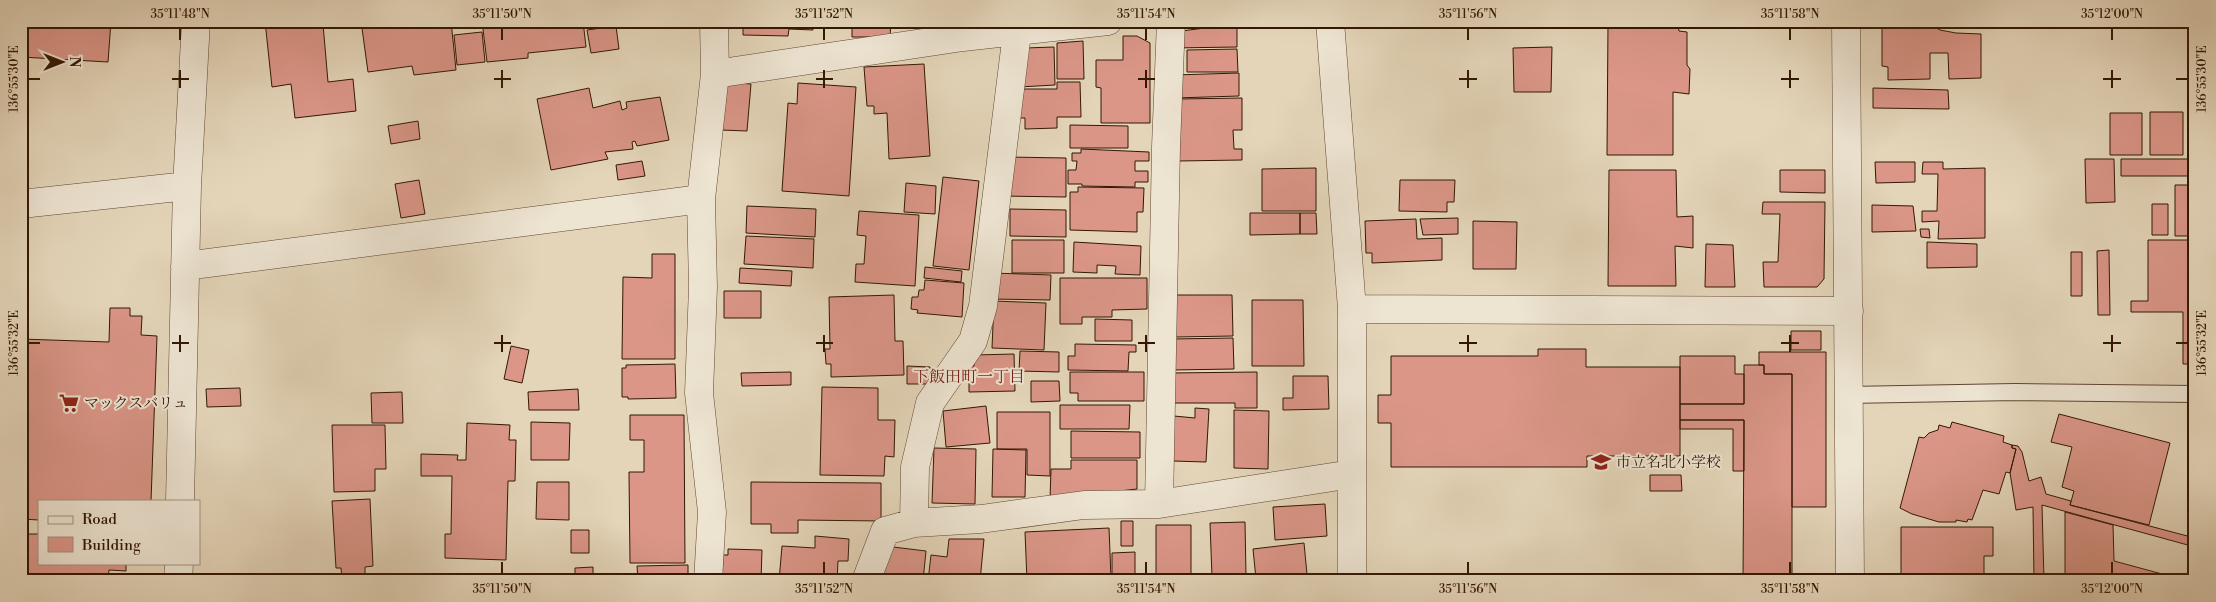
<svg xmlns="http://www.w3.org/2000/svg" width="2216" height="602" font-family="'Libre Bodoni','Noto Serif JP',serif">
  <rect width="100%" height="100%" fill="#e4d5b9"/>
  <filter id="stains"><feTurbulence type="fractalNoise" baseFrequency=".004" numOctaves="4"/><feColorMatrix values="0 0 0 0 .2 0 0 0 0 .09 0 0 0 0 .02 0 0 0 .5 -.17"/></filter>
  <radialGradient id="worn" r=".72"><stop offset=".6" stop-color="#630" stop-opacity="0"/><stop offset="1" stop-color="#630" stop-opacity=".3"/></radialGradient>
  <!-- building -->
  <path fill="#db9688" stroke="#331704" d="M21,21h90l-3,41 -87,-5z
    M265,21h75l-17,3 5,58 25,-3 3,32 -61,7 -4,-34 -19,3z
    M361,21h90l5,49 -42,5 -2,-9 -44,6z
    M453,21h28v2l-27,3z
    M482,21h101l3,26 -58,6v5l-41,4z
    M743,21h70v9l-24,-1 -1,7 -45,-1z
    M852,21h39l-1,16h-38z
    M1677,21l2,10 8,1v33l3,4 -1,25 -16,-2v63h-66l1,-132z
    M1237,24v23l-65,1 9,-17z
    M1882,24h48l10,6 16,3 25,1v44l-32,1 -1,-26h-18v26l-42,1v-13l-6,-1z
    M616,26l3,23 -28,4 -4,-23z
    M482,32l3,30 -28,3 -3,-30z
    M1123,36h14l13,7v80h-49v-35l-5,-1v-27h27z
    M1083,41l1,38h-27v-36z
    M1054,47l1,38 -36,2 6,-39z
    M1552,47l-1,45h-37l-1,-44z
    M1237,49l1,23h-51v-22z
    M924,64l6,92 -41,3 -2,-46 -13,1v-8h-7l-3,-39z
    M1239,73v23l-64,2 -1,-23z
    M724,82l27,2 -4,47 -26,-1z
    M1057,82h23l1,35h-24v11l-32,1v-11h-10v-29h42z
    M798,83l58,4 -7,109 -67,-5 6,-88 9,1z
    M589,88l4,20 27,-7 2,9 5,-2 -1,-6 34,-5 9,43 -32,6 -2,-5 -3,1 1,7 -28,3 3,7 -57,11 -14,-71z
    M1873,88l75,2 1,19 -76,-1z
    M2194,95l1,269h-12v-52h-52v-11h17v-61h46z
    M1242,98v32h-9l1,19h8v11l-64,1 -1,-62z
    M2150,112h33v43h-33z
    M2110,113h32v42h-32z
    M418,121l2,18 -29,5 -3,-18z
    M1070,125l58,1v22h-58z
    M1081,149l68,3v9h-14v10h13v11h-13v5l-53,-1v-2h-14v-14h8l1,-9h-5v-8h9z
    M1006,157l60,1v39l-64,-1z
    M2085,159h29l1,43 -29,1z
    M2121,159h73v17h-73z
    M642,161l3,15 -27,4 -2,-15z
    M1875,162h40v20l-39,1z
    M1923,162h20v7l42,-1v70l-47,1 1,-18 -17,1v-11h15l1,-37h-16z
    M1316,168v43h-54v-42z
    M1609,170h67l1,47 16,-1v32l-18,-2 1,40h-68z
    M1780,170h45v23l-45,-1z
    M943,177l36,4 -10,89 -36,-4z
    M419,180l6,34 -24,4 -6,-34z
    M1400,180h55l-1,22h-7v10l-48,-1z
    M906,183l30,3 -1,28 -31,-2z
    M2175,185h15v51h-15z
    M1078,187l66,1 -1,24h-6v20l-67,-2v-38h8z
    M1763,202h62l-1,77 -7,8h-53l-1,-25h15l2,-48h-18z
    M2152,204h16v31h-16z
    M1872,205l41,1 3,25 -44,1z
    M747,206l69,3 -1,28 -69,-4z
    M1010,209l56,1v27l-56,-1z
    M859,211l60,4 -4,71 -60,-4 1,-18h8l2,-28 -9,-1z
    M1250,213h50v21l-50,1z
    M1300,213h16l1,21h-17z
    M1458,218v16l-35,1 -3,-16z
    M1416,219l1,20 25,-1v22l-70,3v-10h-6l-1,-32z
    M1473,221l44,1 -1,47h-43z
    M1920,229h9l1,9 -9,-1z
    M746,236l68,3 -1,29 -69,-4z
    M1012,240h52v33h-52z
    M1074,242l67,4 -1,29 -25,-1 1,-8 -19,-1v8l-24,-1z
    M1927,242l50,2v23l-50,1z
    M1706,244l27,1 2,42h-30z
    M2109,250l1,65h-12l-1,-64z
    M2071,252h11v44h-11z
    M652,254h23v105h-53l1,-82 29,1z
    M925,267l37,4 -1,11 -37,-4z
    M740,268l52,3 -1,15 -52,-3z
    M992,273l59,2 -1,25 -58,-1z
    M1060,278h87v31l-35,1v7h-30v7h-22z
    M925,280l39,3 -2,34 -45,-4 1,-3 -7,-1 1,-12h6l1,-7h5z
    M724,291h37v27h-37z
    M894,295l1,46h8l1,34 -73,2v-13h-5l-1,-15h5l-1,-52z
    M1175,295h57l1,41 -57,1z
    M1252,300h51l1,66h-52z
    M994,301l52,2 -2,47 -52,-2z
    M110,308h20v8h12l-1,19 16,1 -6,165h-112v19l-18,-1v-180l88,3z
    M1095,319l37,1v21h-37z
    M1791,331h30v19h-30z
    M1233,338l1,31 -62,1v-31z
    M1075,344l61,1v7h-7l-1,19 -60,-1v-14h7z
    M511,346l18,4 -7,33 -18,-4z
    M1538,349h48v18h94v89h-93v11h-196v-44h-13v-28h13v-39h147z
    M1020,351l39,1v20l-40,-1z
    M1759,352h67v155h-34v-133h-28v-9h-5z
    M1014,354l1,37 -46,1v-26h5v-11z
    M1680,356h55v18h9v30h-64z
    M675,364l1,34 -48,1v-2h-6v-29h4v-3z
    M1744,365h20v9h28v207h-49l1,-161h-64v-16h64z
    M907,366l23,1v17h-23z
    M791,372v13l-49,1 -1,-13z
    M1070,372h74v29h-66v-8h-8z
    M1257,372v36h-22v-5h-65v-30z
    M1293,376h35l1,33 -46,1v-12h10z
    M1031,381h28l1,20 -29,1z
    M822,387l56,1v32h17l-1,37 -9,-1 -1,20 -64,-1z
    M240,388l1,18 -34,1 -1,-18z
    M578,389l1,21h-50l-1,-18z
    M402,392l1,31h-31l-1,-30z
    M1060,405h70l-1,24h-69z
    M986,406l4,37 -44,4 -3,-36z
    M1195,408l14,1 -3,53 -33,-1 1,-45 21,2z
    M1234,410l35,1 -1,58 -34,-1z
    M997,412h53v64l-23,-1v-26h-30z
    M2059,414l111,29 -21,82 -79,-20 4,-14 -12,-4 10,-40 -21,-5z
    M630,415h54l1,148h-55l-1,-91h15v-32h-14z
    M1680,420h64v51h-11v-42h-53z
    M531,422l39,1 -1,37h-38z
    M1952,422l52,14 -1,6 9,3v3l4,1 -6,24 -4,-1 -7,22 -16,-4 -11,30 -4,-1 -1,3 -11,-2v2h-17l-27,-8 -12,-6 19,-71 5,1 5,-5 9,-3 1,-5 11,3z
    M467,423l43,2 -1,15h7l-1,41h-7l-2,79 -61,-2v-24h6l1,-58h-31v-22l37,1 -1,5h9z
    M332,425h53l1,44h-11v22l-41,1z
    M1071,431l69,1v26h-69z
    M2012,445l6,1 4,6 7,29 12,-4 5,17 25,7 -1,4 125,33v9l-153,-42 2,76h-10l-1,-74 -17,3 -6,-37 6,-24 -4,-1z
    M934,448l42,1 -1,55 -43,-1z
    M993,449l33,1 -1,47h-33z
    M1071,460h66v29l-87,10 1,-30h20z
    M1650,475h31l1,16h-32z
    M537,482h32v38l-33,-1z
    M751,482l130,1v38l-83,-1v13h-27v-9h-20z
    M370,499l3,67 -8,1v13l-23,1 -1,-13h-5l-4,-67z
    M1325,504l2,32 -52,4 -2,-33z
    M2065,512l48,13 1,36 63,17 -1,3h-111z
    M1121,521h12v25h-12z
    M1245,522l1,54 -34,1 -2,-54z
    M1156,525h35v56h-35z
    M1901,527h92v29h-9v20h16v5h-99z
    M1109,528l2,50 -84,3 -2,-49z
    M571,530h18v23h-18z
    M21,534h18v29h87v8l-17,-1 -1,11h-87z
    M815,536l34,3 -1,22h-10l-1,20h-58l3,-35 33,2z
    M949,539h35l-4,42h-52l3,-26 16,2z
    M1304,543l3,31 -51,5 -3,-30z
    M885,546l41,5 -3,30 -47,-3z
    M728,549l34,1 -1,31h-43v-3l4,1 1,-24h5z
    M1135,552v29h-23v-28z
    M688,565v16h-50l-1,-15z
    M593,567v14h-18v-13z
    M1996,574h12v7h-8v-5z"/>
  <g fill="none" stroke-linecap="round" stroke-linejoin="round">
    <defs>
      <path id="service" d="M1847,395l168,-3 180,2"/>
      <path id="minor" d="M1330,21l22,288v272
        M1846,21l4,560
        M715,74l248,-37 145,-16
        M21,204l166,-18
        M185,266l516,-67
        M1352,309l497,2
        M180,501l7,-315 9,-165
        M1159,504l7,-357 5,-126
        M914,523l1,-56 15,-64 43,-62 10,-35 34,-273
        M178,581l1,-18
        M708,581l4,-69 -13,-119 4,-106 -2,-88 14,-125 -1,-53
        M866,581l19,-50 29,-8 67,-4 103,-14 75,-1 193,-30"/>
    </defs>
    <!-- service casing -->
    <use href="#service" stroke="#5f4631" stroke-width="18"/>
    <!-- minor casing -->
    <use href="#minor" stroke="#5f4631" stroke-width="29"/>
    <!-- service -->
    <use href="#service" stroke="#ede4d2" stroke-width="16"/>
    <!-- minor -->
    <use href="#minor" stroke="#ede4d2" stroke-width="28"/>
  </g>
  <!-- ticks -->
  <path fill="none" stroke="#331704" stroke-width="2" d="M180,28v12M502,28v12M824,28v12M1146,28v12M1468,28v12M1790,28v12M2112,28v12M180,70v18M502,70v18M824,70v18M1146,70v18M1468,70v18M1790,70v18M2112,70v18M28,79h12M172,79h17M494,79h17M816,79h17M1138,79h17M1459,79h18M1781,79h18M2103,79h18M2176,79h12M180,335v17M502,335v17M824,335v17M1146,335v17M1468,335v17M1790,335v17M2112,335v17M28,343h12M172,343h17M494,343h17M816,343h17M1138,343h17M1459,343h18M1781,343h18M2103,343h18M2176,343h12M502,562v12M824,562v12M1146,562v12M1468,562v12M1790,562v12M2112,562v12"/>
  <!-- icons -->
  <defs>
    <symbol id="supermarket-bare" viewBox="-9 -9 18 18"><path d="M-6-5.5h2.5l.6 2H6L4.5 2H-2.5L-4.4-4H-6ZM-1.5 3.2a1.3 1.3 0 1 0 .1 0ZM3 3.2a1.3 1.3 0 1 0 .1 0Z" fill="#8f2418" stroke="#ede4d2" stroke-width="2.5" paint-order="stroke"/></symbol>
    <symbol id="school-bare" viewBox="-9 -9 18 18"><path d="M0-5L7-2L0 1L-7-2ZM-4 1L0 2.5L4 1V4Q0 6-4 4Z" fill="#8f2418" stroke="#ede4d2" stroke-width="2.5" paint-order="stroke"/></symbol>
  </defs>
  <g fill-rule="evenodd">
    <use href="#supermarket-bare" x="55" y="389" width="28" height="28"/>
    <use href="#school-bare" x="1587" y="448" width="28" height="28"/>
  </g>
  <g text-anchor="middle" dominant-baseline="central" stroke-width="4" stroke-linejoin="round" paint-order="stroke">
    <!-- poi labels -->
    <g font-size="15" fill="#331704" stroke="#ede4d2" text-anchor="start">
      <text x="84" y="403">マックスバリュ</text>
      <text x="1616" y="462">市立名北小学校</text>
    </g>
    <!-- neighbourhood labels -->
    <g font-size="16" fill="#7a1f14" stroke="#ede4d2">
      <text x="969" y="377">下飯田町一丁目</text>
    </g>
  </g>
  <!-- margin -->
  <rect width="2216" height="602" fill="none" stroke="#e4d5b9" stroke-width="55"/>
  <!-- legend -->
  <rect x="38" y="500" width="162" height="65" fill="#ede4d2" stroke="#a39280"/>
  <rect x="48" y="516" width="25" height="8" fill="#ede4d2" stroke="#a39280"/>
  <text x="82" y="524" font-size="15" fill="#331704">Road</text>
  <rect x="48" y="537" width="25" height="15" fill="#db9688" stroke="#a39280"/>
  <text x="82" y="550" font-size="15" fill="#331704">Building</text>
  <!-- north arrow -->
  <g transform="translate(62 62) rotate(90)" stroke="#ede4d2" stroke-width="4" paint-order="stroke">
  <path d="M0-4L9 19L0 12L-9 19Z" fill="#331704"/>
  <text y="-8" font-size="14" font-weight="bold" text-anchor="middle" fill="#331704">N</text>
  </g>
  <rect x="28" y="28" width="2160" height="546" fill="none" stroke="#331704" stroke-width="2"/>
  <g font-size="12" text-anchor="middle" fill="#331704">
    <text x="180" y="18">35°11'48"N</text>
    <text x="502" y="18">35°11'50"N</text>
    <text x="824" y="18">35°11'52"N</text>
    <text x="1146" y="18">35°11'54"N</text>
    <text x="1468" y="18">35°11'56"N</text>
    <text x="1790" y="18">35°11'58"N</text>
    <text x="2112" y="18">35°12'00"N</text>
    <text transform="translate(2202 79) rotate(-90)" y="4">136°55'30"E</text>
    <text transform="translate(14 79) rotate(-90)" y="4">136°55'30"E</text>
    <text transform="translate(2202 343) rotate(-90)" y="4">136°55'32"E</text>
    <text transform="translate(14 343) rotate(-90)" y="4">136°55'32"E</text>
    <text x="502" y="593">35°11'50"N</text>
    <text x="824" y="593">35°11'52"N</text>
    <text x="1146" y="593">35°11'54"N</text>
    <text x="1468" y="593">35°11'56"N</text>
    <text x="1790" y="593">35°11'58"N</text>
    <text x="2112" y="593">35°12'00"N</text>
  </g>
  <rect width="100%" height="100%" filter="url(#stains)"/>
  <rect width="100%" height="100%" fill="url(#worn)"/>
</svg>
